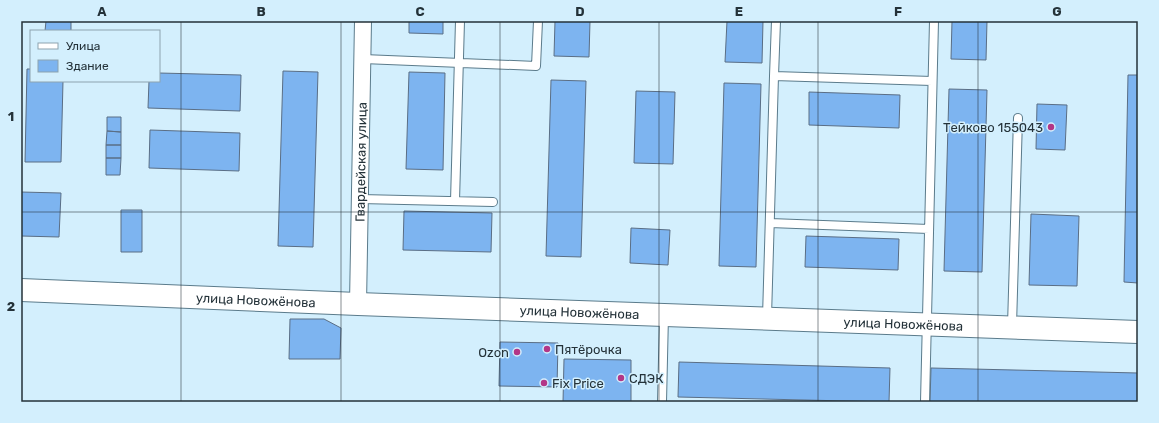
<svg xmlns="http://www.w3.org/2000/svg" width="1159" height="423" font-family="Rubik,sans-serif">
  <rect width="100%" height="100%" fill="#d3effd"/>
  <!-- building -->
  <path fill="#7db4f0" stroke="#5a6e85" d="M46,21h25v10h-26z
    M409,21h34v13l-34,-1z
    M555,21h35l-1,36 -35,-1z
    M727,21h36l-1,42 -37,-1z
    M952,21h35l-1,39 -35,-1z
    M27,69h4v12h32l-2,81h-36z
    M283,71l35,1 -5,175 -35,-1z
    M409,72l36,1 -2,97 -37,-1z
    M159,73l82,2 -1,36 -92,-3 1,-27h10z
    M1128,75h10v208l-14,-1z
    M551,80l35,1 -5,176 -35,-1z
    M724,83l37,1 -5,183 -37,-1z
    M949,89l38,1 -5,182 -38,-1z
    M636,91l39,1 -2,72 -39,-1z
    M809,92l91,3 -1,33 -90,-3z
    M1037,104l30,1 -2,45 -29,-1z
    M107,117h14v15l-14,-1z
    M150,130l90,3 -1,38 -90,-3z
    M107,131l14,1v13h-15z
    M106,145h15v13h-15z
    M106,158h15l-1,17h-14z
    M21,192l40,1 -2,44 -38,-1z
    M121,210h21v42h-21z
    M404,211l88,2 -1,39 -88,-2z
    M1031,214l48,2 -2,70 -48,-1z
    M631,228l39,2 -2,35 -38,-2z
    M806,236l93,3 -1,31 -93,-3z
    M290,319h34l17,9 -1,31h-51z
    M500,342l58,1 -1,44 -58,-1z
    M564,359l67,1v42h-68z
    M679,362l211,6 -1,34 -211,-5z
    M931,368l207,5v29h-208z"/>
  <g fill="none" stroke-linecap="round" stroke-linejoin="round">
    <defs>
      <path id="lane" d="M363,59l173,7 2,-45
        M774,76l2,-55
        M360,199l133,3
        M455,201l5,-180
        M770,223l159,6
        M767,317l7,-241 158,5
        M1012,326l6,-208
        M662,402l2,-87
        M925,402l9,-381"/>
      <g id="street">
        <path id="s1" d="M358,304l5,-283"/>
      </g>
      <g id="secondary">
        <path id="s2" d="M21,290l337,14 780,28"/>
      </g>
    </defs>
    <!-- lane casing -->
    <use href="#lane" stroke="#5b7b8b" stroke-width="10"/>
    <!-- street casing -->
    <use href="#street" stroke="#5b7b8b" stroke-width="18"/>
    <!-- secondary casing -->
    <use href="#secondary" stroke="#5b7b8b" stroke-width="24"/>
    <!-- lane -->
    <use href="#lane" stroke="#fff" stroke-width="8"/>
    <!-- street -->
    <use href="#street" stroke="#fff" stroke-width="16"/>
    <!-- secondary -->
    <use href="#secondary" stroke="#fff" stroke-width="22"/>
  </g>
  <!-- grid -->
  <path fill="none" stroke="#243239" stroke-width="1" stroke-opacity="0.55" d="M181,21v381M341,21v381M500,21v381M659,21v381M818,21v381M978,21v381M21,212h1117"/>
  <!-- markers -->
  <g fill="#b33687" stroke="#d3effd" stroke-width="1.5">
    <circle cx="1051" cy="127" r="4"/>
    <circle cx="547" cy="349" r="4"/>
    <circle cx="517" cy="352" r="4"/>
    <circle cx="621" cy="378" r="4"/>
    <circle cx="544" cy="383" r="4"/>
  </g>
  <g text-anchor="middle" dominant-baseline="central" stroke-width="3" stroke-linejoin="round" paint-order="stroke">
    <!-- poi labels -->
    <g font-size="13" fill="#243239" stroke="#d3effd" text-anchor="start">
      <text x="1043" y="127" text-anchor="end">Тейково 155043</text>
      <text x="555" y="349">Пятёрочка</text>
      <text x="509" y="352" text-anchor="end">Ozon</text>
      <text x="629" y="378">СДЭК</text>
      <text x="552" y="383">Fix Price</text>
    </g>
    <!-- street labels -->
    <g font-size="13" fill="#243239" stroke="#d3effd">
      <text stroke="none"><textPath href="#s1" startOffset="142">Гвардейская улица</textPath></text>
      <text stroke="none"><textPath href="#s2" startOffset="235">улица Новожёнова</textPath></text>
      <text stroke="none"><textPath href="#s2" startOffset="559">улица Новожёнова</textPath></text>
      <text stroke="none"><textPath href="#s2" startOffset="883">улица Новожёнова</textPath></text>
    </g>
  </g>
  <!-- border -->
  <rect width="1159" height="423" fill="none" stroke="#d3effd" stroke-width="44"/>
  <!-- legend -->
  <rect x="30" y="30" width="130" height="52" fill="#d3effd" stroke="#8da3af"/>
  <rect x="38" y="43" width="20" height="6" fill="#ffffff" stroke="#8da3af"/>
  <text x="66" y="50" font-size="12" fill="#243239">Улица</text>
  <rect x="38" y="60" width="20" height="12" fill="#7db4f0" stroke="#8da3af"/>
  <text x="66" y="70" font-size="12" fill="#243239">Здание</text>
  <rect x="22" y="22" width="1115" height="379" fill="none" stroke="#243239" stroke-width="1.5"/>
  <g font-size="13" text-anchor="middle" font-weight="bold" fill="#243239">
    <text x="102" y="16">A</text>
    <text x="261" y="16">B</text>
    <text x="420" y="16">C</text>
    <text x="580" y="16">D</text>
    <text x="739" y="16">E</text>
    <text x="898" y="16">F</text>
    <text x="1057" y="16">G</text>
    <text x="11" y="121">1</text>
    <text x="11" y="311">2</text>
  </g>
</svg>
